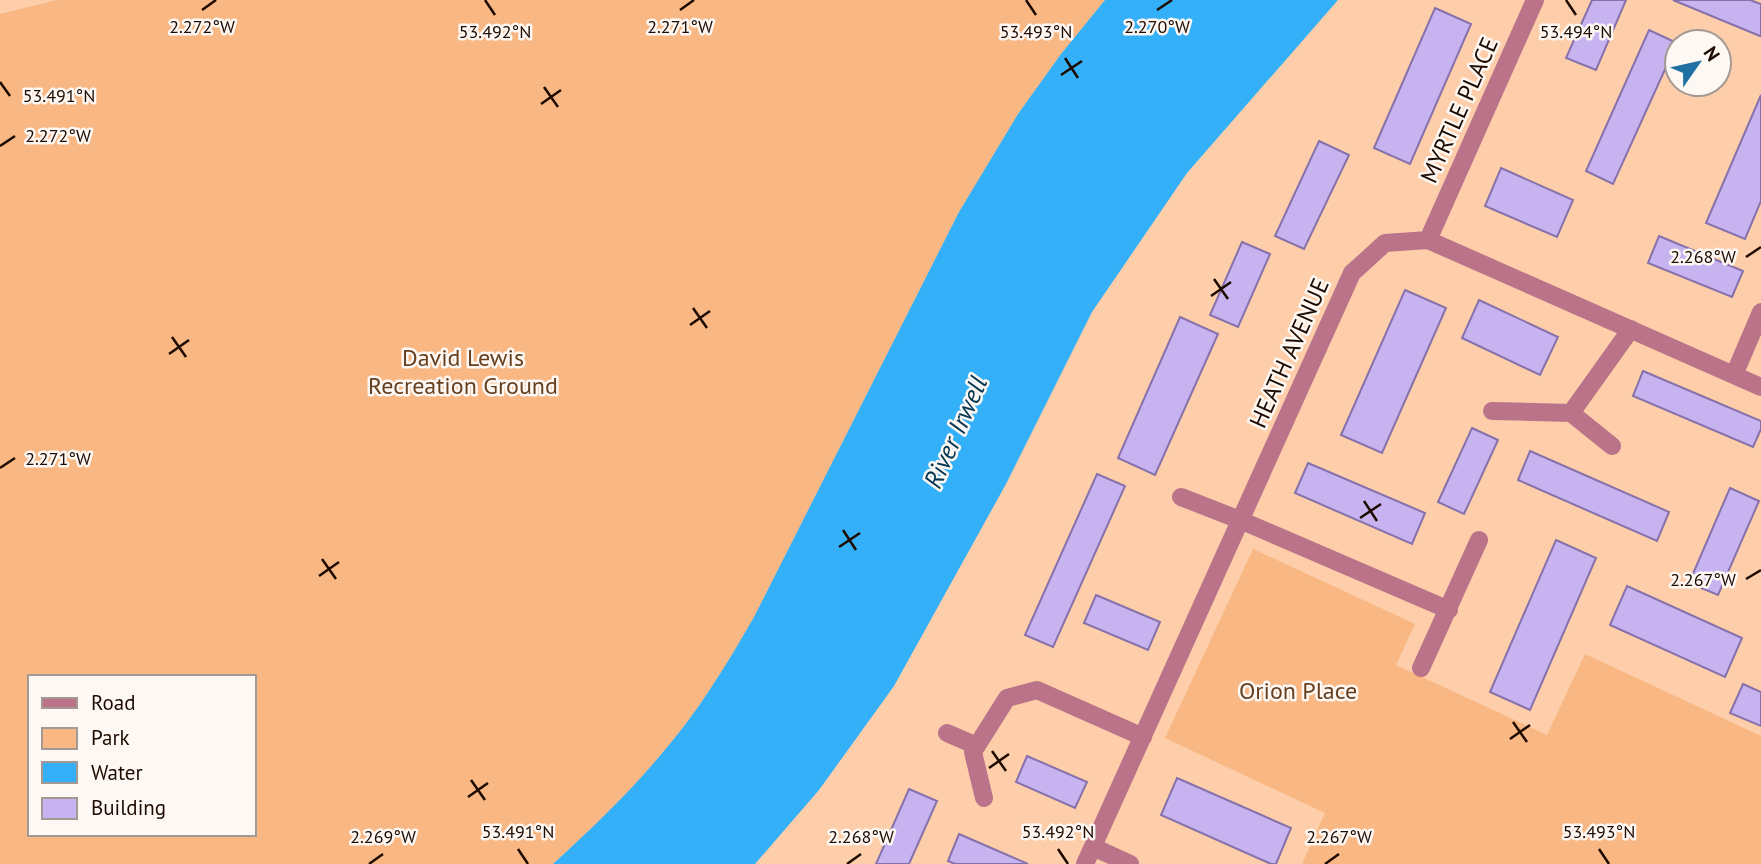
<svg xmlns="http://www.w3.org/2000/svg" width="1761" height="864" font-family="'PT Sans',sans-serif">
  <rect width="100%" height="100%" fill="#fdcea9"/>
  <!-- green -->
  <path fill="#f8b783" fill-rule="evenodd" d="M57,0h1048l-44,54 -43,60 -59,98 -205,405c-28,49 -58,98 -96,141 -32,38 -68,72 -105,106h-553v-850zM30,677h224v157h-224z
    M1253,549l162,75 -19,41 151,70 38,-81 176,82v128h-459l23,-51 -160,-75z"/>
  <!-- water -->
  <path fill="#34b0f9" d="M1105,0h233l-151,173 -95,139 -86,172 -112,202 -75,104 -64,74h-202c37,-34 73,-68 105,-106 38,-43 68,-92 96,-141l205,-405 59,-98 43,-60z"/>
  <!-- building -->
  <path fill="#c8b3f1" stroke="#8671ab" stroke-width="2" d="M1592,0h34l-30,70 -30,-12z
    M1673,0h77l11,4v31l-1,1z
    M1435,8l36,16 -61,140 -36,-16z
    M1649,30l28,13 -64,141 -27,-13z
    M1761,95v106l-16,38 -39,-16z
    M1319,141l30,14 -45,94 -29,-13z
    M1501,168l72,32 -16,37 -72,-31z
    M1659,236l84,35 -11,26 -84,-34z
    M1242,242l28,12 -32,73 -28,-12z
    M1405,290l41,18 -64,145 -41,-18z
    M1479,300l79,37 -18,38 -78,-37z
    M1180,317l38,17 -63,141 -37,-17z
    M1643,371l118,50v8l-8,18 -120,-51z
    M1472,428l26,12 -34,74 -26,-12z
    M1530,451l139,61 -12,29 -139,-61z
    M1308,463l117,50 -13,31 -117,-51z
    M1097,474l28,12 -72,161 -28,-12z
    M1730,488l29,13 -41,94 -29,-12z
    M1556,540l40,18 -66,152 -40,-18z
    M1627,586l115,52 -17,39 -115,-52z
    M1096,595l64,27 -12,28 -64,-27z
    M1743,684l18,8v34l-31,-13z
    M1027,756l60,26 -12,26 -59,-26z
    M1177,778l114,50 -15,36h-5l-110,-49z
    M909,789l28,12 -28,63h-33z
    M959,834l69,30h-73l-7,-3z"/>
  <g fill="none" stroke-linecap="round" stroke-linejoin="round">
    <!-- minor -->
    <path stroke="#ba7389" stroke-width="18" d="M1428,240l107,-240
      M1734,375l27,-63
      M1492,411l79,2 60,-84
      M1571,413l41,33
      M1181,497l59,23 209,90
      M1421,668l58,-128
      M947,733l30,13
      M984,798l-11,-46 34,-54 30,-8 106,47
      M1093,847l37,17
      M1085,864l267,-591 33,-30 43,-3 333,147"/>
  </g>
  <!-- ticks -->
  <path fill="none" stroke="#1e0b00" stroke-width="2.5" d="M485,0l10,15M1026,0l10,15M1566,0l10,15M202,10l14,-10M680,10l14,-10M1157,10l15,-10M1065,58l13,20M1061,75l21,-14M0,82l10,14M544,87l14,20M541,104l20,-14M0,146l15,-10M1746,257l15,-10M1214,279l14,20M1211,296l20,-14M693,308l14,20M690,325l20,-14M172,337l14,20M169,354l20,-14M0,468l15,-10M1364,501l13,20M1360,518l21,-14M843,530l13,20M839,547l21,-14M322,559l14,20M319,576l20,-14M1746,579l15,-9M1513,722l14,20M1510,739l20,-14M992,751l14,20M989,768l20,-14M471,780l14,20M468,797l20,-14M518,849l10,15M1058,849l10,15M1599,849l10,15M369,864l14,-10M847,864l14,-10M1325,864l14,-10"/>
  <g text-anchor="middle" dominant-baseline="central" stroke-width="5" stroke-linejoin="round" paint-order="stroke">
    <!-- street labels -->
    <g font-size="24" fill="#1e0b00" stroke="#fef8f4">
      <text transform="translate(1459 110) rotate(-66)">MYRTLE PLACE</text>
      <text transform="translate(1289 353) rotate(-66)">HEATH AVENUE</text>
    </g>
    <!-- park labels -->
    <g font-size="24" fill="#663f1e" stroke="#fef8f4">
      <text x="463" y="357">David Lewis<tspan x="463" dy="28">Recreation Ground</tspan></text>
      <text x="1298" y="690">Orion Place</text>
    </g>
    <!-- water labels -->
    <g font-size="26" font-style="italic" fill="#023653" stroke="#fef8f4">
      <text transform="translate(955 432) rotate(-66)">River Irwell</text>
    </g>
  </g>
  <g font-size="18" text-anchor="middle" fill="#1e0b00" stroke="#fef8f4" stroke-width="5" stroke-linejoin="round" paint-order="stroke">
    <text x="680" y="33">2.271°W</text>
    <text x="202" y="33">2.272°W</text>
    <text x="1157" y="33">2.270°W</text>
    <text x="495" y="38">53.492°N</text>
    <text x="1036" y="38">53.493°N</text>
    <text x="1576" y="38">53.494°N</text>
    <text x="59" y="102">53.491°N</text>
    <text x="58" y="142">2.272°W</text>
    <text x="1703" y="263">2.268°W</text>
    <text x="58" y="465">2.271°W</text>
    <text x="1703" y="586">2.267°W</text>
    <text x="518" y="838">53.491°N</text>
    <text x="1058" y="838">53.492°N</text>
    <text x="1599" y="838">53.493°N</text>
    <text x="383" y="843">2.269°W</text>
    <text x="861" y="843">2.268°W</text>
    <text x="1339" y="843">2.267°W</text>
  </g>
  <!-- legend -->
  <rect x="28" y="675" width="228" height="161" fill="#fef8f4" stroke="#a49992" stroke-width="2"/>
  <rect x="42" y="698" width="35" height="10" fill="#ba7389" stroke="#a49992" stroke-width="2"/>
  <text x="91" y="710" font-size="21" fill="#1e0b00">Road</text>
  <rect x="42" y="728" width="35" height="21" fill="#f8b783" stroke="#a49992" stroke-width="2"/>
  <text x="91" y="745" font-size="21" fill="#1e0b00">Park</text>
  <rect x="42" y="762" width="35" height="21" fill="#34b0f9" stroke="#a49992" stroke-width="2"/>
  <text x="91" y="780" font-size="21" fill="#1e0b00">Water</text>
  <rect x="42" y="798" width="35" height="21" fill="#c8b3f1" stroke="#a49992" stroke-width="2"/>
  <text x="91" y="815" font-size="21" fill="#1e0b00">Building</text>
  <!-- north arrow -->
  <g transform="translate(1698 63) rotate(56)"><circle r="33" fill="#fef8f4" stroke="#a49992" stroke-width="2"/>
  <path d="M0-5L12 26L0 18L-12 26Z" fill="#1e71a2"/>
  <text y="-10" font-size="19" font-weight="bold" text-anchor="middle" fill="#1e0b00">N</text>
  </g>
</svg>
